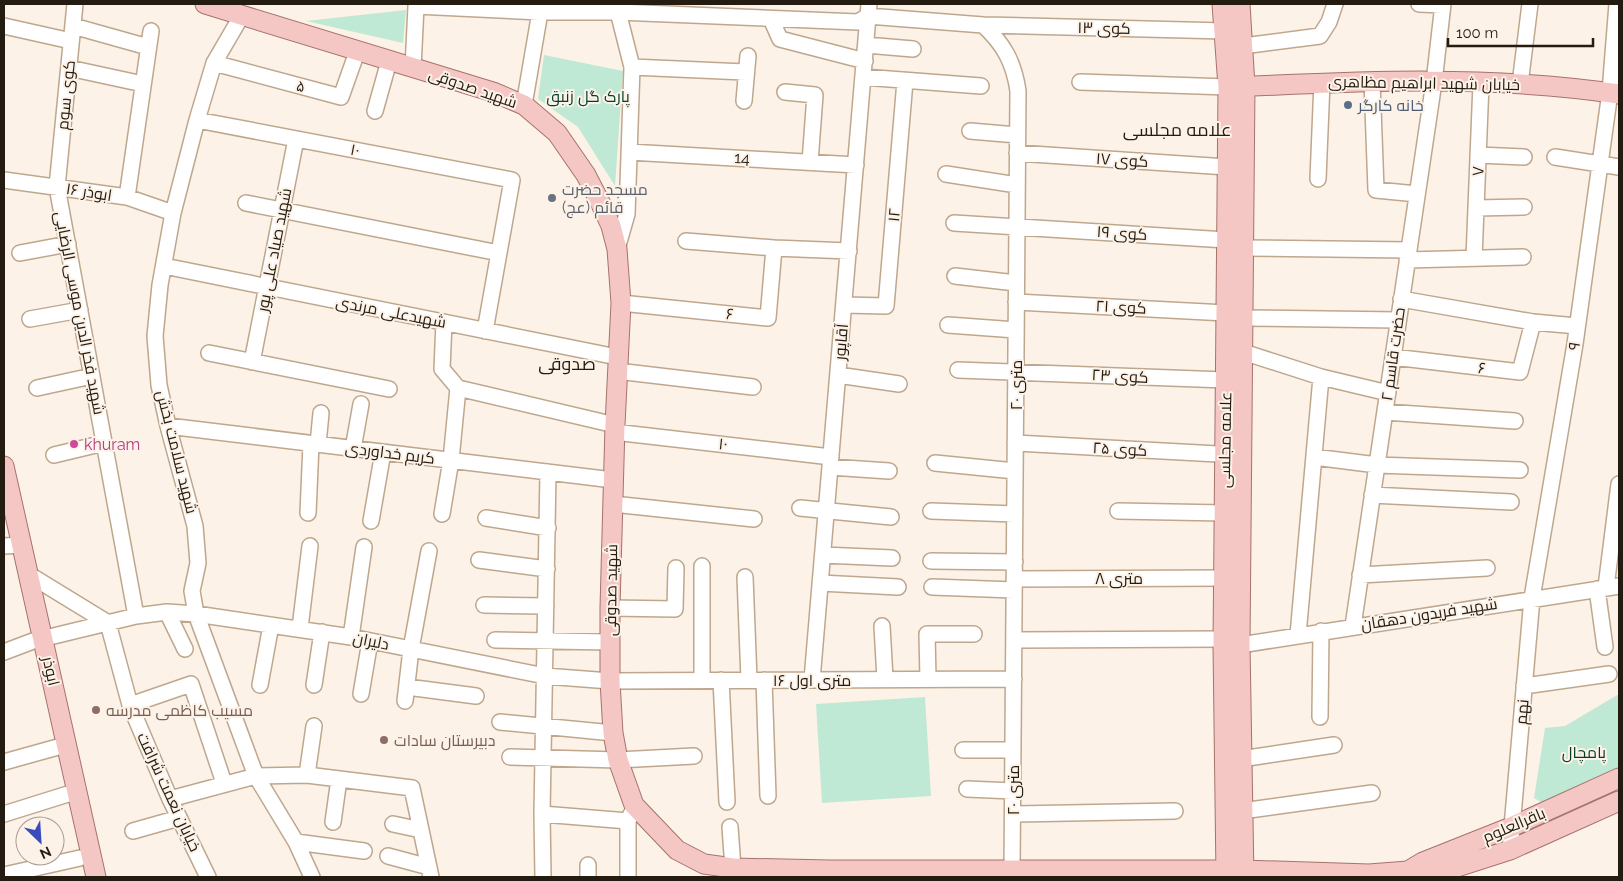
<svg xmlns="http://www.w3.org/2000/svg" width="1623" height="881" font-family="Raleway,Cairo,sans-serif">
  <rect width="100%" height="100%" fill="#fcf2e7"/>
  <!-- green -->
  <path fill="#c0e9d5" d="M406,10l-3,33 -97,-22z
    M544,55l79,16 -8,115 -37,-59 -40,-28z
    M1619,694v78l-71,34 -14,-8 11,-70 20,-2z
    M925,697l6,99 -109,7 -6,-99z"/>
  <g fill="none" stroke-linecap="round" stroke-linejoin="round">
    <defs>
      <path id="minor" d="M75,4l-18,183 79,429
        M616,4l16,63 -5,147 -10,35
        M1419,4l24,1
        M242,15l-28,48 -17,57 -24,93 -13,72 -5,51 4,49 9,41 27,100 3,37 -6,28 4,23 60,162 40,66 16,35
        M868,16l115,9c21,19 31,38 35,66l-6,779
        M771,19l9,20 85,22
        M983,25l242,6
        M4,26l67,15
        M73,26l75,21
        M866,45l47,4
        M1243,46l77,-10 9,-14 6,-18
        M214,63l127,34 16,-45
        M632,67l113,5
        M69,68l74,16
        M413,68l3,-62 124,6h78l240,10 10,-6
        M863,77l118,9
        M1372,81l4,109 41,4
        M1080,82l148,5
        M1520,84l10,-80
        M785,92l30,3 -5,67
        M744,101l4,-45
        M524,105l16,-93
        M375,111l14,-50
        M197,120l315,60 -27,151
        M970,131l47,4
        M629,152l227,13
        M1017,153l210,14
        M1478,155l46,2
        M1555,157l64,10
        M946,174l71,11
        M1318,179l4,-97
        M4,180l123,17 46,16
        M127,197l24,-166
        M246,203l253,50
        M1476,208l48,-1
        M954,223l272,17
        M686,241l88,7 75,3
        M1244,248l165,2
        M20,253l48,-9
        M1474,258l7,-175
        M1407,260l116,-3
        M164,266l453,91
        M955,276l61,7
        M1401,299l132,23 44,4
        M1016,302l210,11
        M621,303l147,15 6,-70
        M844,305l42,1 19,-225
        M1243,318l155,2
        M30,319l50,-9
        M948,325l68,5
        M1243,352l78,25 67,16
        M209,353l180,36
        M1393,357l127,15 13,-50
        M252,362l44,-223
        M958,370l267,10
        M617,371l136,16
        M838,375l61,9
        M37,388l55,-12
        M458,388l157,37
        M1385,412l130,9
        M168,426l445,54
        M614,432l217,25
        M1015,443l221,12
        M318,444l3,-31
        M353,449l8,-45
        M54,455l50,-12
        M1314,457l63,8 143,5
        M935,463l80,8
        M830,467l59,4
        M1372,495l139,7
        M613,504l141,15
        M800,508l91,9
        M931,511l84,3
        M1118,511l106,2
        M308,513l3,-69
        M442,514l9,-54 7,-72 -16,-19 2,-47
        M486,518l62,10
        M371,521l12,-69
        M4,546l17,-1
        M823,555l69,3
        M479,560l68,9
        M931,561l84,1
        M702,566v114
        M28,574l80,49 22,82 40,94 38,78
        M1360,575l127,-7
        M745,577l4,103
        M1014,579l209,-1
        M820,583l78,4
        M932,587l82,3
        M1606,587l13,-103
        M1597,589l8,58
        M484,605l62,1
        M610,608l65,1 1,-41
        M167,612l18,37
        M882,626l3,53
        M1353,626l81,-544 9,-78
        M300,628l10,-82
        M1298,635l23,-258
        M351,637l13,-90
        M495,640l115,2
        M1014,640l209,-1
        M1240,645l379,-59
        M4,652l29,-11 103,-25 31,-4 29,2 155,23 194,39 65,5 404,-2
        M928,679l-1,-45h47
        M721,680l6,122
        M764,680l4,116
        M812,680l57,-676
        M260,685l11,-60
        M314,685l8,-53
        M1524,686l85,-12
        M407,687l69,9
        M361,694l9,-53
        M405,701l6,-52 18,-98
        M130,705l61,-21 33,99
        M1320,717l1,-86
        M500,722l113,11
        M963,750h50
        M510,757l108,3 76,-4
        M1241,759l93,-14
        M4,762l54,-15
        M307,775l7,-49
        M967,789l46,2
        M170,799l86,-23 51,-1 105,13 19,89
        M1242,811l130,-18
        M4,814l64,-20
        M542,814l86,7
        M1013,814l162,-3
        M333,822l6,-43
        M393,824l28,6
        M730,827l3,41
        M133,831l46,-13
        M296,842l68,9
        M1510,850l22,-252 43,-254 35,-252 7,-88
        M388,856l41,11
        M4,875l76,-17
        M543,877l-1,-63 6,-342
        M588,877v-12
        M628,877v-56l3,-7"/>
      <path id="major" d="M205,4l288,88 31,13 33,28 29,42 14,27 11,24 6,23 4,54 -6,122 -5,183v73l3,52 5,27 16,45 43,45 27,14 29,4 97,2h413l126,4 39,-3 18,6 84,-27 109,-49
        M1222,4l6,83 -5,558 3,232
        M1240,4l5,82 -5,559 4,232
        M1234,87c127,-6 258,-12 385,7
        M4,466l92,411
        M1408,871l15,-9 88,-35 108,-49"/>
    </defs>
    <!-- minor casing -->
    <use href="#minor" stroke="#bfa78d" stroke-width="18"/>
    <!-- major casing -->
    <use href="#major" stroke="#a7726b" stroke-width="21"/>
    <!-- minor -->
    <use href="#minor" stroke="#fff" stroke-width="15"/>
    <!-- major -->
    <use href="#major" stroke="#f5c7c4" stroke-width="19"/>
  </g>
  <!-- markers -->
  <circle fill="#5c6f8a" stroke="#fcf2e7" stroke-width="2" cx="1348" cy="105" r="5"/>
  <circle fill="#6b7280" stroke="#fcf2e7" stroke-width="2" cx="552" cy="198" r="5"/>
  <circle fill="#d1479c" stroke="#fcf2e7" stroke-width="2" cx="74" cy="444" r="5"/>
  <g fill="#8d6e63" stroke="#fcf2e7" stroke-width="2">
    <circle cx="96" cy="710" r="5"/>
    <circle cx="384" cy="740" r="5"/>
  </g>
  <g text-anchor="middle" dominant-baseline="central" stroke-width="4" stroke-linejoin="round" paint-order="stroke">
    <!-- street labels -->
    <g font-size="16" fill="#241b11" stroke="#fcf2e7">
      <text transform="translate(1104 28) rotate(1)">کوی ۱۳</text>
      <text transform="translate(1424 83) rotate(1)">خیابان شهید ابراهیم مظاهری</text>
      <text transform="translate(301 86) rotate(15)">۵</text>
      <text transform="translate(473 88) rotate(19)">شهید صدوقی</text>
      <text transform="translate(66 95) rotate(-84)">کوی سوم</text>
      <text transform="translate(355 150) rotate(11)">۱۰</text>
      <text transform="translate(742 158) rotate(3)">14</text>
      <text transform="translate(1122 160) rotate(4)">کوی ۱۷</text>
      <text transform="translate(1478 171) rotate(-88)">۷</text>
      <text transform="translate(89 192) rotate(9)">۱۶ ابوذر</text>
      <text transform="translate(894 215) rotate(-85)">۱۲</text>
      <text transform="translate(1122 233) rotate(4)">کوی ۱۹</text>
      <text transform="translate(274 250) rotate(-79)">شهید صیاد علی پور</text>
      <text transform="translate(1121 307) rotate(3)">کوی ۲۱</text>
      <text transform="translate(391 312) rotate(11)">شهیدعلی مرندی</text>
      <text transform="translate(80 313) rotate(79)">شهید فخر الدین موسی الرضایی</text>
      <text transform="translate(730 314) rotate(6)">۶</text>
      <text transform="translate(841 342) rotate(-85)">آقاپور</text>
      <text transform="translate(1574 346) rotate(-81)">۹</text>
      <text transform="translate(1393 354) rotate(-82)">۲ حضرت قاسم</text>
      <text transform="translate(1482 368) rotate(7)">۶</text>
      <text transform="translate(1120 376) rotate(3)">کوی ۲۳</text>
      <text transform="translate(1016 385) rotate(-90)">۲۰ متری</text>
      <text transform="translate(1225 440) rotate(-89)">علامه مجلسی</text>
      <text transform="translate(723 444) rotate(6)">۱۰</text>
      <text transform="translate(1120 449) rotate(3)">کوی ۲۵</text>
      <text transform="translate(177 452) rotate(76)">شهید سلامت بخش</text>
      <text transform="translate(390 453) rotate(7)">کریم خداوردی</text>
      <text x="1119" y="578">۸ متری</text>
      <text transform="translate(611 590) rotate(-89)">شهید صدوقی</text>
      <text transform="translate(1429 614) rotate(-9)">شهید فریدون دهقان</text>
      <text transform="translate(371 641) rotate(11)">دلیران</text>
      <text transform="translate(51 671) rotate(77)">ابوذر</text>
      <text x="812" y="680">۱۶ متری اول</text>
      <text transform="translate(1522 712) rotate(-85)">نهم</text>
      <text transform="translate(1013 790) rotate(-90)">۲۰ متری</text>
      <text transform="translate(169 792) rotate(65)">خیابان نعمت شرافت</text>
      <text transform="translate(1514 825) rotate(-23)">باقرالعلوم</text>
    </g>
    <!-- park labels -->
    <g font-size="16" fill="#033c29" stroke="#fcf2e7">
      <text x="588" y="96">پارک گل زنبق</text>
      <text x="1584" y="752">پامچال</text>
    </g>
    <!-- service labels -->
    <g font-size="16" fill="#4e5e75" stroke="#fcf2e7" text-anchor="start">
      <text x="1358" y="105">خانه کارگر</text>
    </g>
    <!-- worship labels -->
    <g font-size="16" fill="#5b616d" stroke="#fcf2e7" text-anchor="start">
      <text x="562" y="189">مسجد حضرت<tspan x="562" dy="18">قائم (عج)</tspan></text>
    </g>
    <!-- hotel labels -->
    <g font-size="16" fill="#b23c85" stroke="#fcf2e7" text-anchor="start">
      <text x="84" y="444">khuram</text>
    </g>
    <!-- education labels -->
    <g font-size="16" fill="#785e54" stroke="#fcf2e7" text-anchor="start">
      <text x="106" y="710">مسیب کاظمی مدرسه</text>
      <text x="394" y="740">دبیرستان سادات</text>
    </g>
    <!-- neighbourhood labels -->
    <g font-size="18" fill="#241b11" stroke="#fcf2e7">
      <text x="1177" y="129">علامه مجلسی</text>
      <text x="567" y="363">صدوقی</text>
    </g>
  </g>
  <!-- border -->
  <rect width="1623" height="881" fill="none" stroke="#241b11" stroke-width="10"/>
  <!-- north arrow -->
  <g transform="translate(40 841) rotate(155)"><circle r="24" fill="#fcf2e7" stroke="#a69c91"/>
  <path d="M0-4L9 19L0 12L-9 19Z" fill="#394cbe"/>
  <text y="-8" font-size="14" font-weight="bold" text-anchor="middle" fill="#241b11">N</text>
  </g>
  <!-- scale -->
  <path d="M1448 38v8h145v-8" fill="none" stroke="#241b11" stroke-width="2.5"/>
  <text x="1456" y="38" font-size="15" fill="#241b11" stroke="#fcf2e7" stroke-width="4" paint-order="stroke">100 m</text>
</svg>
